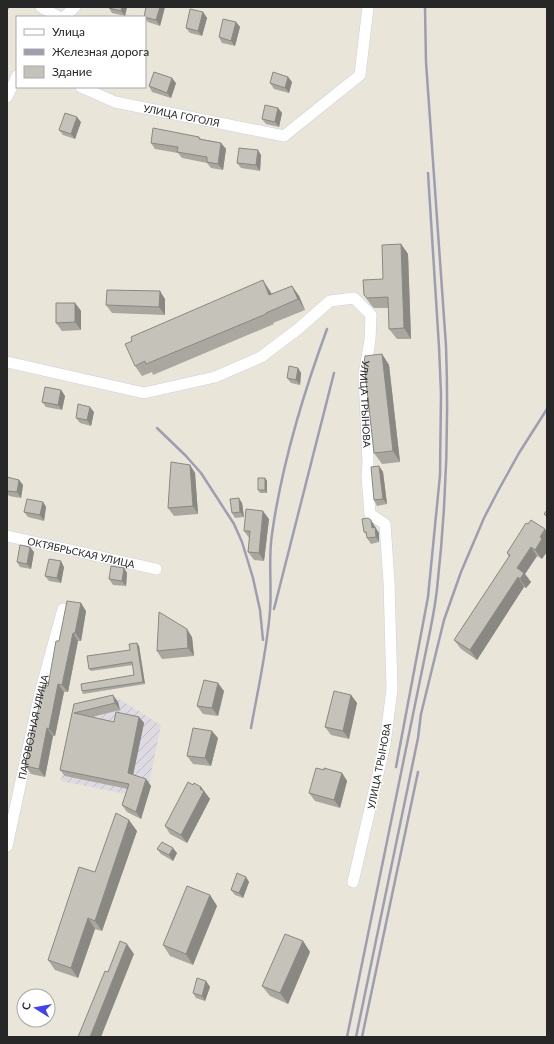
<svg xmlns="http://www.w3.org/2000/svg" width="554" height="1044" font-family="Lato,sans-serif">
  <defs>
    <pattern id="industrial-furrows" width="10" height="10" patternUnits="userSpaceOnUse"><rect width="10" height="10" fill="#dddae2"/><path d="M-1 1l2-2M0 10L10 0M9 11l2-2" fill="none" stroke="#bebbc2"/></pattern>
  </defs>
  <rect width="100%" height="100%" fill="#e9e5d9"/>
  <!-- industrial -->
  <path fill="url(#industrial-furrows)" d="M116,697l45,28 -15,73 -85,-17 15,-74z"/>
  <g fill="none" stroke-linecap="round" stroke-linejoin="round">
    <defs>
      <g id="minor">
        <path d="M41,7l18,10"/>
        <path d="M64,17l11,-10"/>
        <path id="s1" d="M81,87l34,15 169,34 76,-61 8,-68"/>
        <path d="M7,97l10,-21"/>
        <path id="s2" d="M7,362l137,31 71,-16 46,-20 37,-28 32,-28 24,-3 17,17 -1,25 -6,35 4,88 -1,13 3,38 15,10 4,58 3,107 -7,55 -32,138"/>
        <path id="s3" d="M7,536l149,33"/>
        <path id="s4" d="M7,846l33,-153 23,-84"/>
      </g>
    </defs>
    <!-- minor casing -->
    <use href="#minor" stroke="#cfcfe0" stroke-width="12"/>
    <!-- minor -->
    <use href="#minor" stroke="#fff" stroke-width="11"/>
    <!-- rail -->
    <path stroke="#9e9db1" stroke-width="2.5" d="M157,428l29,28 15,17 33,51 8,18 11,36 7,32 3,30
      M274,609l60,-236
      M251,728c7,-39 16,-78 19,-117 2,-26 -2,-52 2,-77 10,-71 30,-137 55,-205
      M396,767l32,-170 12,-122 1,-81 -2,-47 -11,-174
      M347,1037l80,-391c4,-19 8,-38 10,-57 9,-81 12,-162 9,-243l-20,-284 -1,-55
      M356,1037l62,-299 3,-24 23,-94 17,-48 23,-54 14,-27 21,-38 28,-44
      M362,1037l56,-265"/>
  </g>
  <!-- wall -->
  <path fill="#a9a79f" d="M127,7l-2,9 -13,-3 -3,-5z
    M146,7h19l-5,19 -12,-4 -3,-3z
    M203,12l4,6 -5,18 -12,-3 -4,-5z
    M236,22l4,5 -5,19 -13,-3 -3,-6z
    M288,77l4,5 -3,11 -15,-4 -4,-6z
    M176,83l-5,15 -19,-6 -3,-6z
    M278,108l4,5 -3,14 -13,-3 -4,-5z
    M81,122l-6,17 -12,-4 -4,-5z
    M199,137l2,2 20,4 5,6 -3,21 -12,-2 -4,-5 -25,-5 -4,-5 -23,-4 -4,-6z
    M261,155l-1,16 -19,-3 -4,-5z
    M401,244l7,10 3,85h-14l-8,-10v-21h-15l-3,-3 -7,-10 19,-16z
    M292,286l7,10 6,14 -32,13 1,1 -121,51 -1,-3 -10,4 -7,-10 135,-75 2,3z
    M165,299v16l-53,-2 -6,-8z
    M75,303l6,8v19l-19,1 -6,-8z
    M382,354l7,11 11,97 -18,2 -8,-11z
    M298,368l3,5 -1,12 -9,-2 -4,-5z
    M61,390l4,6 -3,14 -16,-3 -4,-5z
    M94,412l-3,14 -11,-3 -4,-5z
    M190,465l5,8 3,41 -24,2 -6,-8z
    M379,466l4,6 4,32 -10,2 -3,-6z
    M265,478l2,3v12h-7l-2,-3z
    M7,479l12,1 4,5 -2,13 -12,-2 -2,-3z
    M43,502l3,5 -2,14 -16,-4 -4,-5z
    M242,503l2,14 -9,1 -3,-5z
    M269,519l-5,42 -10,-1 -6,-8 2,-13 -6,-8z
    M528,524l14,35 -5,-3 -12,18 6,8 -5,6 -2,-1 -47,73 -16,-11 -7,-9 55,-83 -2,-4z
    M375,526v2l4,5v9l-8,2 -4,-6v-3l-3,-3z
    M34,552l-3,17 -11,-2 -3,-5z
    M64,567l-3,16 -12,-2 -4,-5z
    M124,568l3,5 -1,13 -13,-1 -4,-6z
    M86,611l-5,30h-3l-10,51h-4l-9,44h-2l-8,41 -14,-3 -6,-8 10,-40 13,-40 11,-45z
    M192,637l2,19 -32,3 -5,-8z
    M137,643l2,3 6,38 -62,10 -1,-3 52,-16 -1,-10 -42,6 -2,-2 41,-19z
    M224,691l-6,25 -15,-2 -6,-8z
    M351,695l6,8 -8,36 -18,-4 -6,-8z
    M118,702l2,8 -28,7 22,5 25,-5 5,6 -11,52 13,4 5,7 -10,33 -14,-7 -5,-7 6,-16 -63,-13 -5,-6 14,-66z
    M218,738l-7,28 -18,-2 -6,-8z
    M324,770l18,3 5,8 -7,27 -25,-7 -6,-8z
    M193,785l8,2 9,12 -23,44 -17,-9 -5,-8z
    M137,831l-35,100 -7,-2 -17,49 -23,-8 -7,-10 47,-88z
    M157,849l20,4 -4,8 -12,-7z
    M246,877l3,5 -6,16 -8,-3 -4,-5z
    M210,895l7,11 -24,59 -23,-9 -7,-11z
    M303,941l7,11 -22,52 -18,-8 -8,-10z
    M206,981l4,6 -5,14 -9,-3 -3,-5z"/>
  <!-- shaded-wall -->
  <path fill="#898882" d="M7,7h2l-2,7z
    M122,7h5l-2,9 -4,-5z
    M160,7h5l-5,19 -4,-6z
    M203,12l4,6 -5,18 -4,-5z
    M236,22l4,5 -5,19 -4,-5z
    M288,77l4,5 -3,11 -4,-5z
    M172,78l4,5 -5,15 -4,-5z
    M278,108l4,5 -3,14 -4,-5z
    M77,117l4,5 -6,17 -4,-5z
    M221,143l5,6 -3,21 -5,-6z
    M258,150l3,5 -1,16 -4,-6z
    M401,244l7,10 3,85 -7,-11z
    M263,280l7,11 7,15 -8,-11z
    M292,286l7,10 6,14 -7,-11z
    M160,291l5,8v16l-6,-8z
    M75,303l6,8v19l-6,-8z
    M382,354l7,11 11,97 -7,-11z
    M298,368l3,5 -1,12 -4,-5z
    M61,390l4,6 -3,14 -4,-5z
    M90,407l4,5 -3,14 -4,-6z
    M190,465l5,8 3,41 -5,-8z
    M379,466l4,6 4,32 -4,-5z
    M265,478l2,3v12l-2,-3z
    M19,480l4,5 -2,13 -4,-6z
    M239,498l3,5 2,14 -4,-5z
    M43,502l3,5 -2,14 -4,-6z
    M263,511l6,8 -5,42 -5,-8z
    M371,520l8,13v9l-3,-5 -4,-9z
    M545,529l2,3v20l-5,7 -7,-9 5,-13z
    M30,547l4,5 -3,17 -4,-5z
    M531,547l6,9 -12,18 6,8 -5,6 -6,-9 -3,-11z
    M61,561l3,6 -3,16 -4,-5z
    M124,568l3,5 -1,13 -4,-5z
    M518,577l6,10 -47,73 -7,-10z
    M81,603l5,8 -5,30 -6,-8z
    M187,629l5,8 2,19 -6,-8z
    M73,633l5,8 -10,51 -6,-7z
    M137,643l2,3 6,38 -2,-2z
    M218,683l6,8 -6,25 -6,-8z
    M58,684l6,8 -9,44 -6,-7z
    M113,695l5,7 2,8 -5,-7z
    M351,695l6,8 -8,36 -6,-8z
    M139,717l5,6 -12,57 -4,-7z
    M47,728l6,8 -8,41 -6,-8z
    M212,731l6,7 -7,28 -6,-8z
    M342,773l5,8 -7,27 -6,-8z
    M146,779l5,7 -10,33 -5,-7z
    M201,787l9,12 -23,44 -6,-8z
    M129,820l8,11 -35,100 -7,-10z
    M173,848l4,5 -4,8 -4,-6z
    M246,877l3,5 -6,16 -4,-5z
    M210,895l7,11 -24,59 -7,-11z
    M88,918l7,11 -17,49 -7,-10z
    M303,941l7,11 -22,52 -8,-11z
    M127,944l7,10 -33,83h-11z
    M206,981l4,6 -5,14 -3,-5z"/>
  <!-- building -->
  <path fill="#c4c2b9" stroke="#898882" d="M109,7h13l-1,4 -12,-3z
    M146,7h14l-4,13 -12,-3z
    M190,9l13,3 -5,19 -12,-3z
    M223,19l13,3 -5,19 -12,-4z
    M154,72l18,6 -5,15 -18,-7z
    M273,72l15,5 -3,11 -15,-5z
    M265,105l13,3 -3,14 -13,-3z
    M65,113l12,4 -6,17 -12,-4z
    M153,128l46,9v2l22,4 -3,21 -11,-2v-5l-30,-5 1,-5 -27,-4z
    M239,148l19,2 -2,15 -19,-2z
    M401,244l3,84 -15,1 -1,-32 -21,1 -3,-3 -1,-15 20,-1 -1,-34z
    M263,280l6,15 23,-9 6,13 -32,14v1l-120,50 -1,-3 -10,5 -10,-22 7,-3 -1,-4z
    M107,290l53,1 -1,16 -53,-2z
    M56,303h19v19l-19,1z
    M382,354l11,97 -19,2 -10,-90 1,-7z
    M289,366l9,2 -2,12 -9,-2z
    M45,387l16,3 -3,15 -16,-3z
    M78,404l12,3 -3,13 -11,-2z
    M171,462l19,3 3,41 -25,2z
    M379,466l4,33 -9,1 -3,-33z
    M7,477l12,3 -2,12 -10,-1z
    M258,478h7v12h-7z
    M239,498l1,14 -8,1 -2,-14z
    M27,499l16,3 -3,13 -16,-3z
    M246,509l17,2 -4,42 -11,-1 2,-21h-6z
    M547,510v7l-3,-3z
    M368,518l3,2 1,8 3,-1 1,10 -9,1 -1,-6h-2l-2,-13z
    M531,520l14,9 -5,8 2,2 -7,11 -4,-3 -14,21 7,5 -4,6 -2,-2 -48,73 -16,-10 56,-85 -3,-2 19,-30 2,1z
    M20,545l10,2 -3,17 -10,-2z
    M49,559l12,2 -4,17 -12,-2z
    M111,566l13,2 -2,13 -13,-2z
    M67,601l14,2 -6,30h-2l-11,52 -4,-1 -9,45 -2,-1 -8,41 -14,-3 8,-40h2l8,-41 5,1 8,-45h3z
    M159,612l28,17 1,19 -31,3z
    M137,643l6,39 -61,9 -1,-7 53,-9 -2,-13 -43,7 -2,-13 43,-6 -1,-6z
    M204,680l14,3 -6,25 -15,-2z
    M334,691l17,4 -8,36 -18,-4z
    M113,695l2,8 -41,10 40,9 2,-10 23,5 -11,56 18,6 -10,33 -14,-7 7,-21 -69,-14 14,-66z
    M193,728l19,3 -7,27 -18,-2z
    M316,768l8,2v-2l18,5 -8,27 -25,-7z
    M188,782l5,3 1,-2 7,4 -1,2 4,2 -23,44 -16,-9z
    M116,813l13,7 -34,101 -7,-3 -17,50 -23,-8 31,-93 16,5z
    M162,842l11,6 -4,7 -12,-6z
    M237,873l9,4 -7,16 -8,-3z
    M187,886l23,9 -24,59 -23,-9z
    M285,934l18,7 -23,52 -18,-7z
    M120,941l7,3 -37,93h-12l27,-66 3,1z
    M197,978l9,3 -4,15 -9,-3z"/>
  <g text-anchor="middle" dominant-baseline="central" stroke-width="3.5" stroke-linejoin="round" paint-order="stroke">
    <!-- street labels -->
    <g font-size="10" fill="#272727" stroke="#fff">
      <text stroke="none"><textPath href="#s1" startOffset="105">УЛИЦА ГОГОЛЯ</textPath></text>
      <text stroke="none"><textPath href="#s2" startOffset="490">УЛИЦА ТРЫНОВА</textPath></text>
      <text stroke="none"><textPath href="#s3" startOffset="76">ОКТЯБРЬСКАЯ УЛИЦА</textPath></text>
      <text stroke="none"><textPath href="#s4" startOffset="122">ПАРОВОЗНАЯ УЛИЦА</textPath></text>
      <text transform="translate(379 766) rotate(-79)">УЛИЦА ТРЫНОВА</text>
    </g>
  </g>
  <!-- border -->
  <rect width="554" height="1044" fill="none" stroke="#272727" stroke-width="16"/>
  <!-- legend -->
  <rect x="16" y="16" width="130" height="72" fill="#ffffff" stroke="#a9a9a9"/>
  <rect x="24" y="29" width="20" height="6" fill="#ffffff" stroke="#a9a9a9"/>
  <text x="52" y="36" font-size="12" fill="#272727">Улица</text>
  <rect x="24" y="49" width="20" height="6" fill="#9e9db1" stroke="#a9a9a9"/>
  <text x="52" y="56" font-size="12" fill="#272727">Железная дорога</text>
  <rect x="24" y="66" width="20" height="12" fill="#c4c2b9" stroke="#a9a9a9"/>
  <text x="52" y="76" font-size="12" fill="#272727">Здание</text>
  <!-- north arrow -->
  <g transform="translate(36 1008) rotate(281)"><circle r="19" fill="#ffffff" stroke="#a9a9a9"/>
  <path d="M0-3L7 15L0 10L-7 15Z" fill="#4243ee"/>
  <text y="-6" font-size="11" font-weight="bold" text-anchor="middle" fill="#272727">С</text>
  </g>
</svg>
